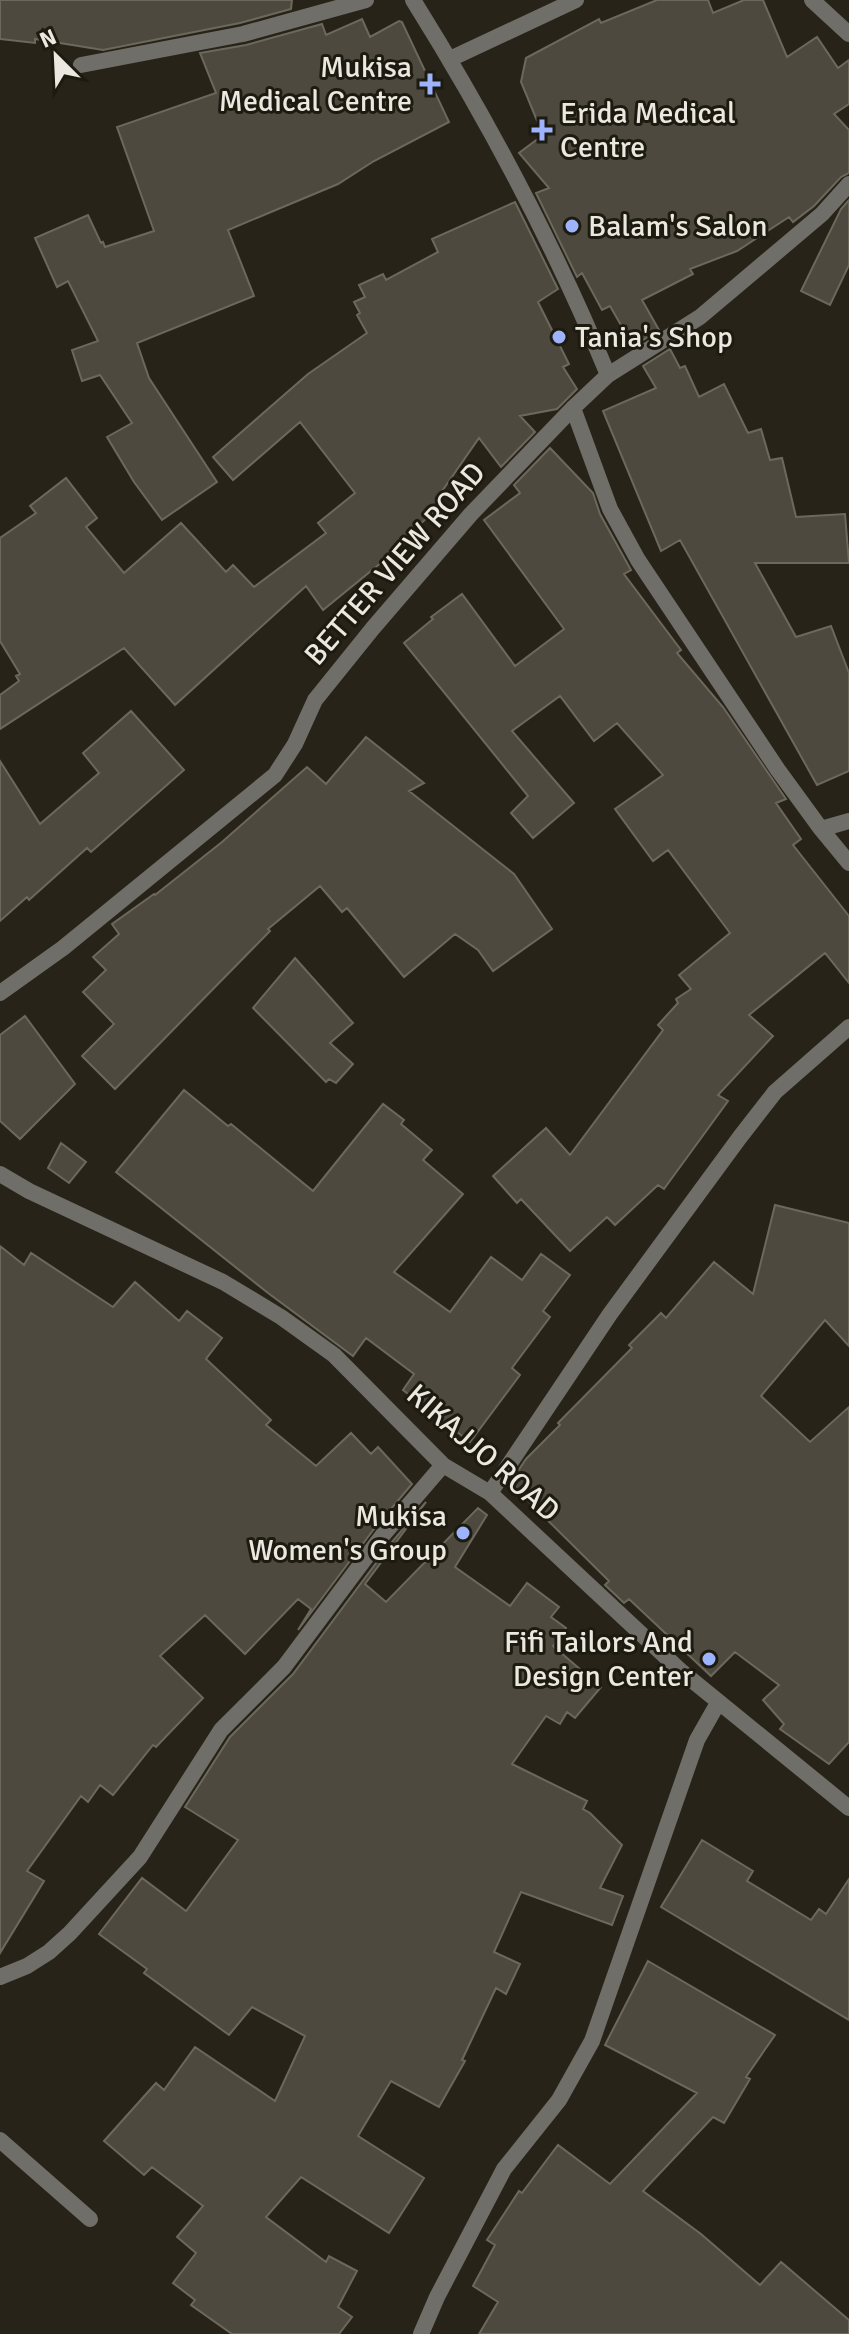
<svg xmlns="http://www.w3.org/2000/svg" width="849" height="2334" font-family="Signika,sans-serif">
  <rect width="100%" height="100%" fill="#272319"/>
  <!-- building -->
  <path fill="#4d493e" stroke="#6c685c" stroke-width="2" d="M0,0h292l-1,9 -51,14 -137,27 -68,-11v4l-35,-4z
    M657,0h51l5,13 31,-13h19l24,57 30,-20 21,31 11,-8v44l-15,10 15,16v43l-8,4 -27,29 -21,16 -4,-5 -52,34 -47,18 3,5 -51,26 17,30 -26,16 -23,-40 -8,4 -20,-37 -5,4 -41,-84 13,-5 -30,-35 24,-18 -22,-53 5,-24 73,-39 2,4z
    M362,19l8,18 29,-16 3,1 47,100 -75,39 -36,23 -110,46 26,66 -117,47 12,35 68,104 -55,38 -28,-38 -27,-45 25,-14 -32,-48 -18,6 -10,-31 26,-9 -30,-60 -11,6 -22,-49 53,-23 13,28 2,-1 2,5 49,-16 -37,-104 99,-34 -16,-40 46,-8 76,-21 4,11z
    M849,200v65l-19,40 -29,-14 40,-82z
    M515,202l43,87 -20,13 31,62 -6,3 14,22 -20,20 -37,7 15,16 -34,35 -22,-29 -41,59 5,6 -26,24 3,4 -97,79 -17,-24 -131,119 -51,-57 -124,81v-34l19,-14 -3,-5 4,-2 -20,-33v-103l36,-25 -6,-7 36,-28 31,40 -11,9 38,46 57,-50 45,49 7,-7 21,22 72,-54 -8,-10 37,-30 -55,-71 -67,58 -20,-23 95,-83 59,-41 -10,-18 3,-2 -6,-11 11,-5 -6,-12 24,-11 3,6 52,-28 -6,-13z
    M670,349l10,19 5,-2 14,31 25,-13 24,49 13,-4 9,31 12,-2 14,59 49,-3 4,49h-94l41,74 35,-11 18,47v98l-32,14 -137,-245 -19,11 -58,-140 53,-23 -13,-22z
    M550,448l43,45 7,21 31,56 -7,4 57,76 -4,3 46,54 63,92 -10,4 25,36 -8,6 56,71v67l-24,-30 -76,62 24,21 -55,59 10,6 -64,88 -6,-4 -43,40 -8,-8 -37,34 -49,-52 -4,4 -24,-27 53,-48 24,27 93,-125 -5,-5 20,-22 -2,-4 15,-10 -12,-14 51,-42 -62,-83 -15,11 -38,-52 48,-34 -46,-52 -23,18 -34,-45 -48,35 62,72 -41,35 -22,-25 17,-17 -124,-153 29,-24 -2,-2 31,-23 53,72 49,-37 -80,-109 36,-27 -6,-8z
    M131,711l53,59 -93,82 -4,-4 -58,52 -2,-3 -27,24v-160l40,63 59,-51 -16,-20z
    M366,737l58,46 -15,8 105,83 38,55 -59,42 -15,-21 -23,-16 -51,43 -57,-69 -5,4 -22,-26 -52,43 2,2 -155,158 -33,-33 32,-32 -31,-32 23,-22 -13,-13 26,-23 -7,-10 42,-30 1,1 67,-53 85,-75 19,17z
    M295,958l58,65 -23,20 23,21 -17,19 -7,-4 -3,3 -73,-74z
    M25,1016l50,68 -55,55 -20,-18v-86z
    M184,1090l44,36 3,-2 82,67 70,-87 21,16 -3,4 31,26 -9,10 40,34 -69,78 56,40 41,-55 31,23 19,-26 29,21 -27,36 7,6 -38,51 8,7 -50,67 -67,-52 11,-16 -48,-36 -13,18 -85,-63 -152,-121z
    M61,1143l25,19 -17,21 -21,-15z
    M775,1205l74,18v123l-24,-26 -64,76 49,46 39,-35v335l-20,22 -49,-35 4,-5 -21,-24 16,-15 -44,-33 -24,24 -82,-77 -5,4 -19,-18 4,-4 -99,-98 16,-24 34,-34 -2,-2 74,-75 -3,-3 32,-32 5,5 48,-56 39,32z
    M0,1246l24,19 7,-12 82,54 22,-25 44,39 8,-10 35,27 -16,21 65,61 -5,5 50,41 35,-33 20,21 7,-7 34,37 -38,45 -76,101 13,-21 -13,-10 -53,55 -40,-39 -45,41 43,42 -47,49 -3,-2 -40,50 -13,-10 -12,17 -7,-6 -54,75 17,10 -44,72z
    M426,1502l-61,82 21,18 92,-94 9,7 -32,52 55,39 17,-23 32,24 -8,10 15,11 -13,18 48,41 -26,31 -8,-6 -7,12 -14,-8 -34,48 75,37 -4,8 7,4 32,32 -22,43 23,8 -11,29 -91,-33 -27,60 26,12 -14,30 -10,-6 -34,72 3,1 -26,46 -48,-26 -33,55 66,42 -35,55 -88,-56 -35,40 60,45 3,-6 28,15 -19,36 14,10 -13,17h-107l-41,-29 4,-5 -22,-17 23,-30 -19,-16 26,-31 -51,-39 -8,8 -40,-34 52,-58 8,7 31,-43 80,54 30,-65 -53,-29 -23,28 -85,-62 3,-4 -48,-35 43,-56 44,33 52,-71 -53,-33 45,-70 63,-63 98,-131z
    M702,1840l51,31 -6,10 64,39 8,-11 7,5 23,-35v141l-188,-113z
    M648,1961l127,74 -29,42 4,2 -26,44 -11,-6 -70,74 58,43 59,51 21,-23 68,58v14h-370l19,-32 -25,-16 22,-41 -8,-5 32,-49 3,2 36,-48 52,39 87,-91 -92,-48z"/>
  <g fill="none" stroke-linecap="round" stroke-linejoin="round">
    <!-- lane -->
    <path stroke="#706e68" stroke-width="16" d="M0,2140l90,79"/>
    <!-- street -->
    <path stroke="#706e68" stroke-width="16" d="M413,0c75,120 141,244 195,375
      M812,0l37,34
      M450,59l126,-59
      M81,65l162,-31 123,-34
      M573,408l37,101 28,51 140,210 43,59 28,34
      M821,829l28,-8
      M0,993l63,-45 212,-173 20,-31 20,-44 58,-72 98,-114 102,-106 35,-33 92,-58 122,-103 27,-30
      M0,1174l29,17 194,91 58,35 53,38 109,110 47,28 192,179 167,136
      M490,1493l120,-179 130,-177 35,-45 74,-65
      M0,1977l27,-11 22,-14 21,-19 70,-76 81,-127 63,-63 98,-131 61,-71
      M421,2334l16,-37 67,-128 55,-69 33,-59 105,-301 21,-37"/>
  </g>
  <!-- markers -->
  <g fill="#9db4fd" stroke="#1d1a10" stroke-width="3">
    <path d="M426 72h8v8h8v8h-8v8h-8v-8h-8v-8h8z"/>
    <path d="M538 118h8v8h8v8h-8v8h-8v-8h-8v-8h8z"/>
    <circle cx="572" cy="226" r="8"/>
    <circle cx="559" cy="337" r="8"/>
    <circle cx="463" cy="1533" r="8"/>
    <circle cx="709" cy="1659" r="8"/>
  </g>
  <g text-anchor="middle" dominant-baseline="central" stroke-width="6" stroke-linejoin="round" paint-order="stroke">
    <!-- poi labels -->
    <g font-size="30" fill="#ebe8e1" stroke="#1d1a10" text-anchor="end">
      <text x="412" y="67">Mukisa<tspan x="412" dy="34">Medical Centre</tspan></text>
      <text x="560" y="113" text-anchor="start">Erida Medical<tspan x="560" dy="34">Centre</tspan></text>
      <text x="588" y="226" text-anchor="start">Balam's Salon</text>
      <text x="575" y="337" text-anchor="start">Tania's Shop</text>
      <text x="447" y="1516">Mukisa<tspan x="447" dy="34">Women's Group</tspan></text>
      <text x="693" y="1642">Fifi Tailors And<tspan x="693" dy="34">Design Center</tspan></text>
    </g>
    <!-- street labels -->
    <g font-size="30" fill="#ebe8e1" stroke="#1d1a10">
      <text transform="translate(395 564) rotate(-49)">BETTER VIEW ROAD</text>
      <text transform="translate(483 1453) rotate(41)">KIKAJJO ROAD</text>
    </g>
  </g>
  <!-- north arrow -->
  <g transform="translate(56 56) rotate(336)" stroke="#1d1a10" stroke-width="6" paint-order="stroke">
  <path d="M0-6L14 30L0 20L-14 30Z" fill="#ebe8e1"/>
  <text y="-12" font-size="22" font-weight="bold" text-anchor="middle" fill="#ebe8e1">N</text>
  </g>
</svg>
